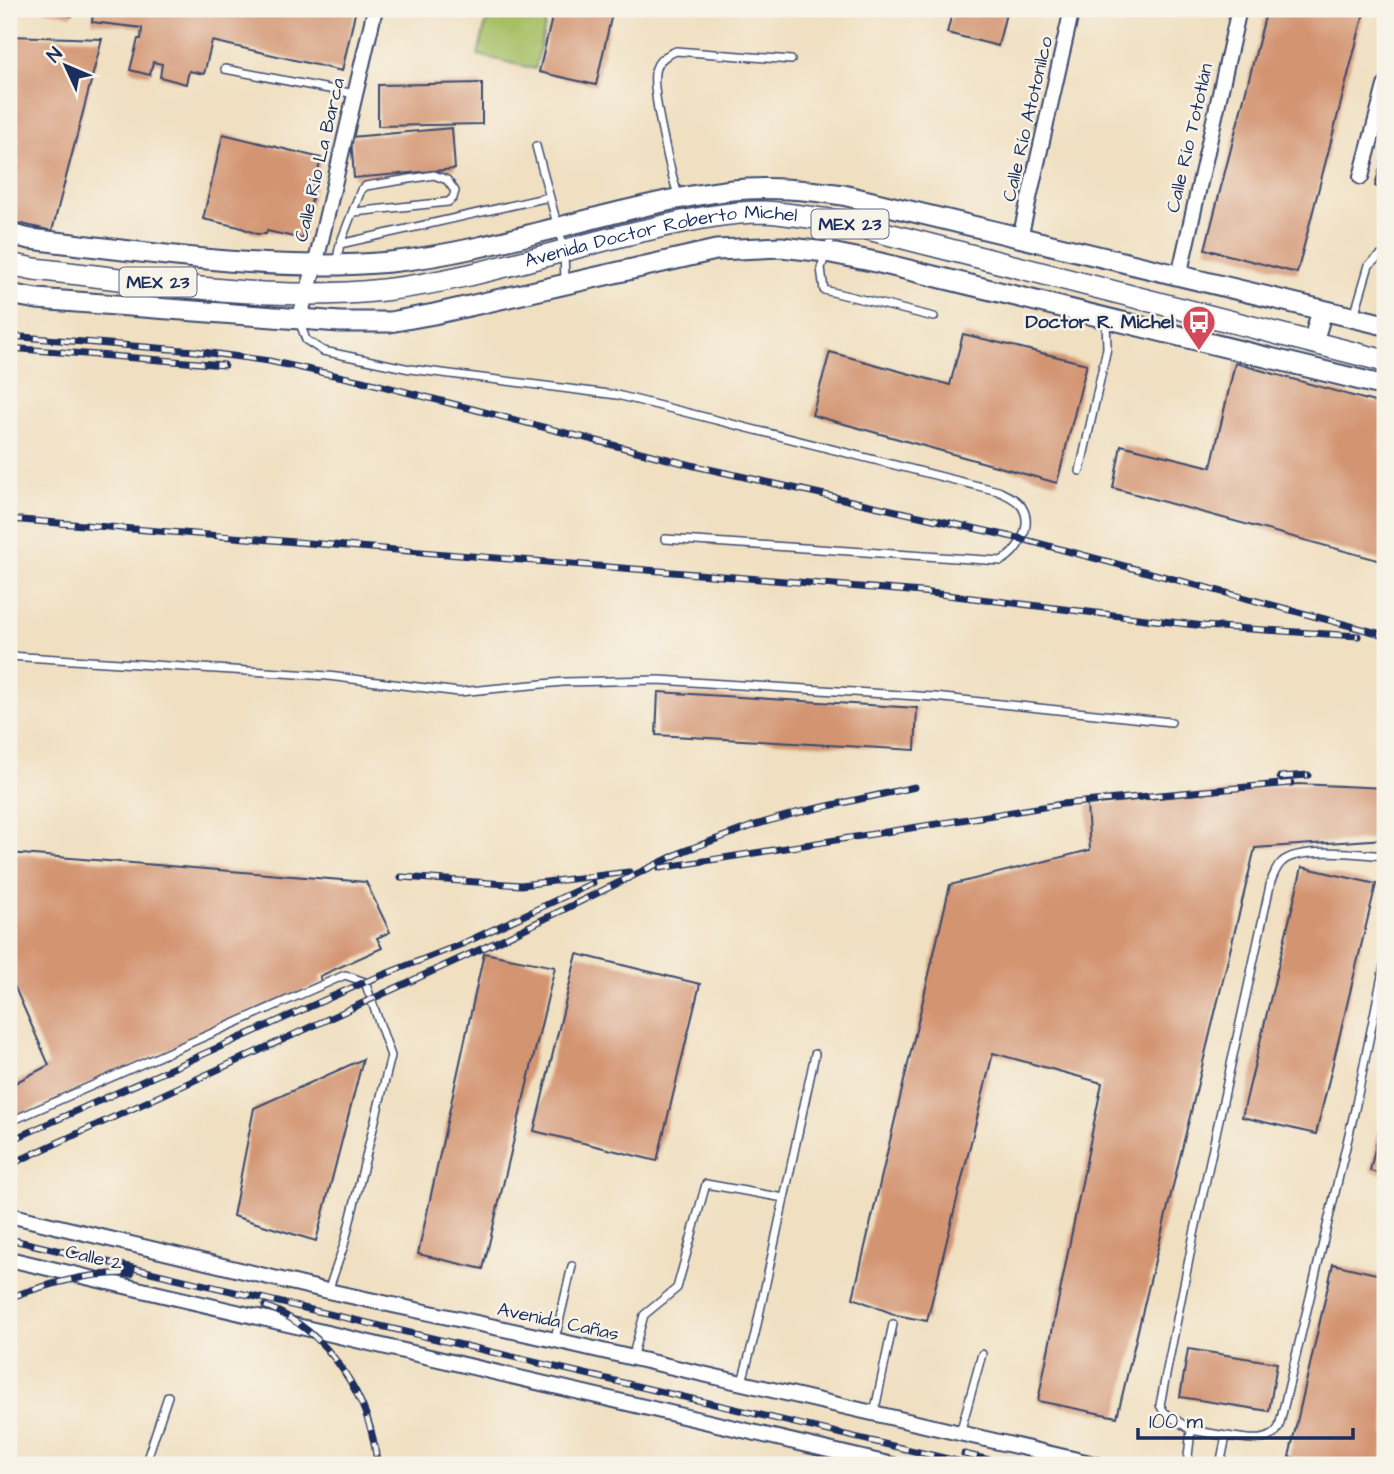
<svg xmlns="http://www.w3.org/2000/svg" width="1394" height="1474" font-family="'Architects Daughter',sans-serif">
  <rect width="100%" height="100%" fill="#f7f3e8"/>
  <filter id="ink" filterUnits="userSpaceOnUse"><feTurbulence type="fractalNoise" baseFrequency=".0143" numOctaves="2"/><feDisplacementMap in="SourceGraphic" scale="14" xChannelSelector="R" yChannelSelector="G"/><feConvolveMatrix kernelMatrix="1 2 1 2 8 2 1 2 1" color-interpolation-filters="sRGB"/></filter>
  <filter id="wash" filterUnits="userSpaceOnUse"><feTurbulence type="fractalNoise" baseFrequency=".00686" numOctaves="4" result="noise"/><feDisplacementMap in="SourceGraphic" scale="28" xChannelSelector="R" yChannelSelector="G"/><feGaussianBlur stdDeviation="1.57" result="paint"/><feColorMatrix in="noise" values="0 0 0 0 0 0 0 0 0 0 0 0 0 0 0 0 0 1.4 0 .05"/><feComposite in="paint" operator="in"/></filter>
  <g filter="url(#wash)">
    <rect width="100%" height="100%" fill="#f0dfc0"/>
    <!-- green -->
    <path fill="#a6bf65" stroke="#607762" stroke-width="2" d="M489,9h60l-14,60 -57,-14z"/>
    <g id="blocks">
      <!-- building -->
      <path fill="#d39472" d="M40,9h34l-2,7z
        M88,9h268l-14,62 -130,-30 -8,33 -15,-3 -3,13 -26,-7 2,-13 -9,-2 -3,13 -20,-5 8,-31h3l1,-11 -50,-6 1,-11z
        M554,9h59l-17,76 -57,-13z
        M953,9h54l-9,37 -51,-13z
        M1267,9h81l16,4 -67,260 -92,-24z
        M9,36l93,3 -50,192 -43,-10z
        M482,83v41l-104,2v-41z
        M452,128l3,41 -101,9 -3,-41z
        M223,134l98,24 -18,81 -36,-8 -1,3h-9l-18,-7 -36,-8z
        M1384,152h1v39l-10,-5z
        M963,334l124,30 -30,119 -245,-68 18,-63 120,33z
        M1235,363l150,42v157l-272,-74 8,-43 90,22z
        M658,692l259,16 -2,42 -259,-15z
        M1298,784l87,4v51l-130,9 -138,569 -79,-16 64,-318 -109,-30 -66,268 -31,-6 -43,-17 97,-413 140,-35 -3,-45z
        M9,853l357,29 24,50 -13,6 5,10 -62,28 1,7 -312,136v-39l2,5 38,-20 -40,-91z
        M1302,867l74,17 -60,250 -74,-17z
        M484,953l71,14 -72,302 -65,-15z
        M577,954l123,30 -43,177 -123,-30z
        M363,1059l-47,182 -83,-25 21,-108z
        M1381,1122l4,1v52l-15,-4z
        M1333,1264l52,12v167l-5,22h-53l-38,-8z
        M1188,1349l89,14 -8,48 -89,-14z"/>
    </g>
  </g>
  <g filter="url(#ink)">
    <use href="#blocks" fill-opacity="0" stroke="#3b496d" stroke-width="2"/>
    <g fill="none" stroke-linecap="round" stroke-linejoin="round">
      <defs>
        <path id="lane" d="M225,69l130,25
          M536,146l28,104 1,32
          M679,198c-7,-21 -30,-112 -23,-130 3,-9 11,-13 20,-17l115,9
          M836,224l-15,44 3,22 110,27
          M340,244l21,-54 5,-4 68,-11 13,5 8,11 -2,7 -5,4 -94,10
          M336,264l4,-20 209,-47
          M1354,316l15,-51 11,-9 5,1
          M299,320l7,20 17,11 87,18 207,26 381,96c8,4 19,8 24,16 12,19 -5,46 -21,54l-336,-22
          M1080,471l27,-123 -1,-28
          M9,656l319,20 131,16 104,-10 96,-2 275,17 237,25
          M9,1122l336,-147 20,7 26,74 -47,189 -16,46
          M555,1339l17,-73
          M632,1358l12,-43 33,-27 29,-104 78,14
          M742,1382l13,-48 60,-280
          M874,1414l19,-90
          M1191,1430l35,6
          M960,1433l22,-79
          M145,1465l23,-69
          M1187,1465l4,-35 -27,-18 -4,-7 33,-166 78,-358c3,-6 5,-14 11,-19 17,-16 80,-8 103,-6
          M1220,1465l6,-29c19,2 43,10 53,-9l76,-318 30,-148"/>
        <path id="street" d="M1361,177l24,-91
          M1020,238l52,-229
          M1179,276l60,-267
          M299,319l16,-53 60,-257
          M9,1215l319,76 227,49 544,125
          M9,1259l884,206"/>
        <path id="secondary" d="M9,234l21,5c115,13 245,34 360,23 116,-12 226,-58 342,-72 38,-4 75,0 111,5l542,130
          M9,294l28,5 303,23h50l44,-8 282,-64 65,-3 45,5 50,10 509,124
          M1313,342l9,-31"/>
        <g id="primary">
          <path id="s1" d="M9,264l25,5c115,12 234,34 349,21 88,-10 169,-38 254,-58 41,-9 83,-20 126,-20 24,1 49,6 74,9l548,140"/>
        </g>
      </defs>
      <!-- lane casing -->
      <use href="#lane" stroke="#3b496d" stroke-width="10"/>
      <!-- street casing -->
      <use href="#street" stroke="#3b496d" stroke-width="18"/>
      <!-- secondary casing -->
      <use href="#secondary" stroke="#3b496d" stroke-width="23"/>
      <!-- primary casing -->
      <use href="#primary" stroke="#3b496d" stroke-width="24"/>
      <!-- lane -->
      <use href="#lane" stroke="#fff" stroke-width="7"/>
      <!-- street -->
      <use href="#street" stroke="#fff" stroke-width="14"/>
      <!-- secondary -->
      <use href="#secondary" stroke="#fff" stroke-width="19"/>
      <!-- primary -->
      <use href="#primary" stroke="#fff" stroke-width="21"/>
      <defs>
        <path id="rail" d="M9,336l186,15 74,10 102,22 324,83 327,73 363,96
          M9,348l215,17
          M9,519l913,73 282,34 154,10
          M1280,777l28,-2
          M660,868l402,-64 229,-21
          M401,877l120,8 108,-13
          M9,1141l356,-159 97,-38 131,-61
          M9,1165l496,-227 179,-87 71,-26 41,-12 119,-26
          M9,1239l965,226
          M9,1298c34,-13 86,-27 122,-24
          M265,1306c63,23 107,94 112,159
          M964,1454l47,11"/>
      </defs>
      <!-- rail casing -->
      <use href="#rail" stroke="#1b2f5e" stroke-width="7"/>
      <!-- rail -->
      <use href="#rail" stroke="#f7f3e8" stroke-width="4.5" stroke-dasharray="13" stroke-linecap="butt"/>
    </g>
  </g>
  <!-- icons -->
  <defs>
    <symbol id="bus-pin" viewBox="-11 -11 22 30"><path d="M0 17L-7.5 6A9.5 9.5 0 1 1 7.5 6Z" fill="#d1495b" stroke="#f7f3e8"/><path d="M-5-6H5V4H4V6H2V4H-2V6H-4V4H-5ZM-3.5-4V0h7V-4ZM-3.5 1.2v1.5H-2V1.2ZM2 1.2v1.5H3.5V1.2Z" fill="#fff"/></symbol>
  </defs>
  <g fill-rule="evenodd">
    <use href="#bus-pin" x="1180" y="303" width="38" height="52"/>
  </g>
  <g text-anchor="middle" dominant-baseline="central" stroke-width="5" stroke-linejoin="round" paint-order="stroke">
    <!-- shield labels -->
    <g fill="#f7f3e8" stroke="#5d6a87" stroke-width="2">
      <rect x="811.5" y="209.5" width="77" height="29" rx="5"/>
      <rect x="119.5" y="267.5" width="77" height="29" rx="5"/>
    </g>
    <g font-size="18" font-weight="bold" fill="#1b2f5e">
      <text x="850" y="224">MEX 23</text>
      <text x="158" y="282">MEX 23</text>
    </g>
    <!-- street labels -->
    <g font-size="19" fill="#1b2f5e" stroke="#f7f3e8">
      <text transform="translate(1028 119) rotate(-77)">Calle Río Atotonilco</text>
      <text transform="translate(1190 138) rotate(-77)">Calle Río Tototlán</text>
      <text transform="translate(320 160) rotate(-77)">Calle Río La Barca</text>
      <text stroke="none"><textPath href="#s1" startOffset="660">Avenida Doctor Roberto Michel</textPath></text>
      <text transform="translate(94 1258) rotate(13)">Calle 2</text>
      <text transform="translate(558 1322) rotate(12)">Avenida Cañas</text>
    </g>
    <!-- poi labels -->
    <g font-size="19" font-weight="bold" fill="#1b2f5e" stroke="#f7f3e8" text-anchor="end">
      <text x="1174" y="322">Doctor R. Michel</text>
    </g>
  </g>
  <!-- margin -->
  <rect width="1394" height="1474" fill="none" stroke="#f7f3e8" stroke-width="35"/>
  <!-- north arrow -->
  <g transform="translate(66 66) rotate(314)" stroke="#f7f3e8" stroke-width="5" paint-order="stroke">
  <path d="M0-5L12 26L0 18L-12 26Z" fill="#1b2f5e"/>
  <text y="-10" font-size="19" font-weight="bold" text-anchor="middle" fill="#1b2f5e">N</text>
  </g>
  <!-- scale -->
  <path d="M1138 1428v10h215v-10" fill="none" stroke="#1b2f5e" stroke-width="3.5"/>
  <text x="1149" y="1428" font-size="21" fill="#1b2f5e" stroke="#f7f3e8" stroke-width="5" paint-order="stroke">100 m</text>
</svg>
